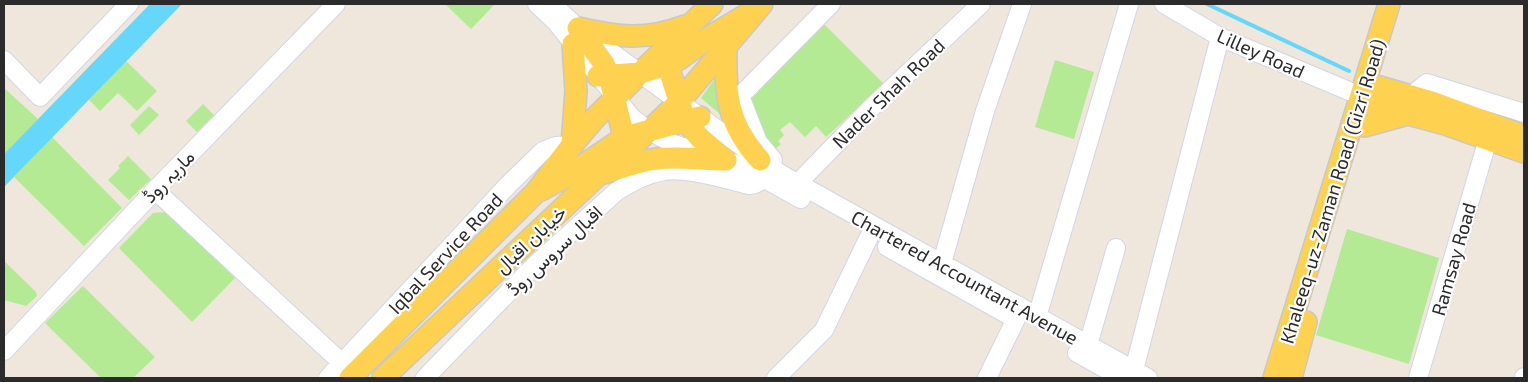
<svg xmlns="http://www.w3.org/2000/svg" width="1528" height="382" font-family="'Exo 2',Vazirmatn,sans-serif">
  <rect width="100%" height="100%" fill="#efe6dc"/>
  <!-- green -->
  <path fill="#b3ea93" d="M445,4h50l-24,25z
    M822,22l62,62 -58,53 -10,-11 -11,11 -15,-15 -10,8 4,5 -6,6 3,3 -9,8 -25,-48z
    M1055,60l39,12 -20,67 -39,-12z
    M126,61l31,30 -20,20 -19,-18 -18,18 -11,-11z
    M719,73l8,47 -26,-22z
    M4,88l34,31 -34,35z
    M203,104l11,11 -17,17 -11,-11z
    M149,106l10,9 -20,20 -9,-10z
    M52,137l70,71 -38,38 -70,-69z
    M128,156l23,23 -22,21 -21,-20 12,-12 -2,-2z
    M167,212l68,66 -43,44 -73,-74 34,-35z
    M1347,229l92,29 -30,106 -93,-29z
    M4,261l32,31 1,4 -11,10 -22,-6z
    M83,286l72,71 -22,21h-32l-56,-55z"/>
  <!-- water -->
  <path fill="#65d7fb" d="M150,4h32l-178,183v-33z"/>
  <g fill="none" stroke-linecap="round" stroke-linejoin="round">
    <!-- stream -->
    <path stroke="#65d7fb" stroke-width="4" d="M1207,4l142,67"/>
    <defs>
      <path id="minor" d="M537,4l19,18 76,96 17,13 25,13 52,16 15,6 60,33
        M552,4l26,24 122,89 81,57 367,204
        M1164,4l56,33 141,59
        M4,60l36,37 89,-93
        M1409,97l18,-14 97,30
        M773,160l-15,-18 -18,-46 91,-92
        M797,184l74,-76 110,-104
        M155,190l187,173
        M887,247l123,69
        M942,263l43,-152 37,-107
        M1037,317l92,-313
        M1088,345l28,-97
        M4,351l151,-161 181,-186
        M1077,353l45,25
        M1134,370l86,-333
        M328,378l181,-194 34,-33 13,-5 16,-1
        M425,378l110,-113 82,-74c15,-9 29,-17 47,-20 21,-4 62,8 85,14l6,-1 10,-5
        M776,378l48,-48 45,-93
        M987,378l29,-59
        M1418,378l70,-239
        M1524,378v-1"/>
      <path id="major" d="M578,28l26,36 5,12 18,73
        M578,28c40,9 67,13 107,-2
        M726,47c-1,47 1,77 34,113
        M664,53l21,67 15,18 26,22
        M598,76l42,-3 27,-8 12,-6 29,-21 38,-23
        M1366,83l66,19 92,34
        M1360,101l85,23 79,28
        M1365,126l43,-12
        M572,145l4,-54 -3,-47
        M604,173c17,-5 34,-12 52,-14 23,-3 47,1 70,1
        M541,190l28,-15 56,-38 75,-20
        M350,378l186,-186 36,-47 23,-27 45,-45 72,-69
        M383,378l216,-204 50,-43 30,-29 83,-98
        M1274,378l115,-374
        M1291,378l15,-56"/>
    </defs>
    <!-- minor casing -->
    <use href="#minor" stroke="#d1d6e6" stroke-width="20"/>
    <!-- major casing -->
    <use href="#major" stroke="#c8c8c8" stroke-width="24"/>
    <!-- minor -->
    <use href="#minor" stroke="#fff" stroke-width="18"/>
    <!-- major -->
    <use href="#major" stroke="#ffd151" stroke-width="21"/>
  </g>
  <g text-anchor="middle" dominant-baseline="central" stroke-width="4.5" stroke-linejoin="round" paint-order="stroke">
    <!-- street labels -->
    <g font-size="19" fill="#2b2b2b" stroke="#fff">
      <text transform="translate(1261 53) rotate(24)">Lilley Road</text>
      <text transform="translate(888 93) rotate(-44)">Nader Shah Road</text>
      <text transform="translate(168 176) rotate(-46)">ماریہ روڈ</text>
      <text transform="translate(1332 191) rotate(-73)">Khaleeq-uz-Zaman Road (Gizri Road)</text>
      <text transform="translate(530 239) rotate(-43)">خیابان اقبال</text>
      <text transform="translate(554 250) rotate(-43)">اقبال سروس روڈ</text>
      <text transform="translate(445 253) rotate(-47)">Iqbal Service Road</text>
      <text transform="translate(1453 259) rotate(-74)">Ramsay Road</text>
      <text transform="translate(965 277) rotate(29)">Chartered Accountant Avenue</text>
    </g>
  </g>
  <!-- border -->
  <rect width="1528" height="382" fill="none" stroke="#2b2b2b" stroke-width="10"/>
</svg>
